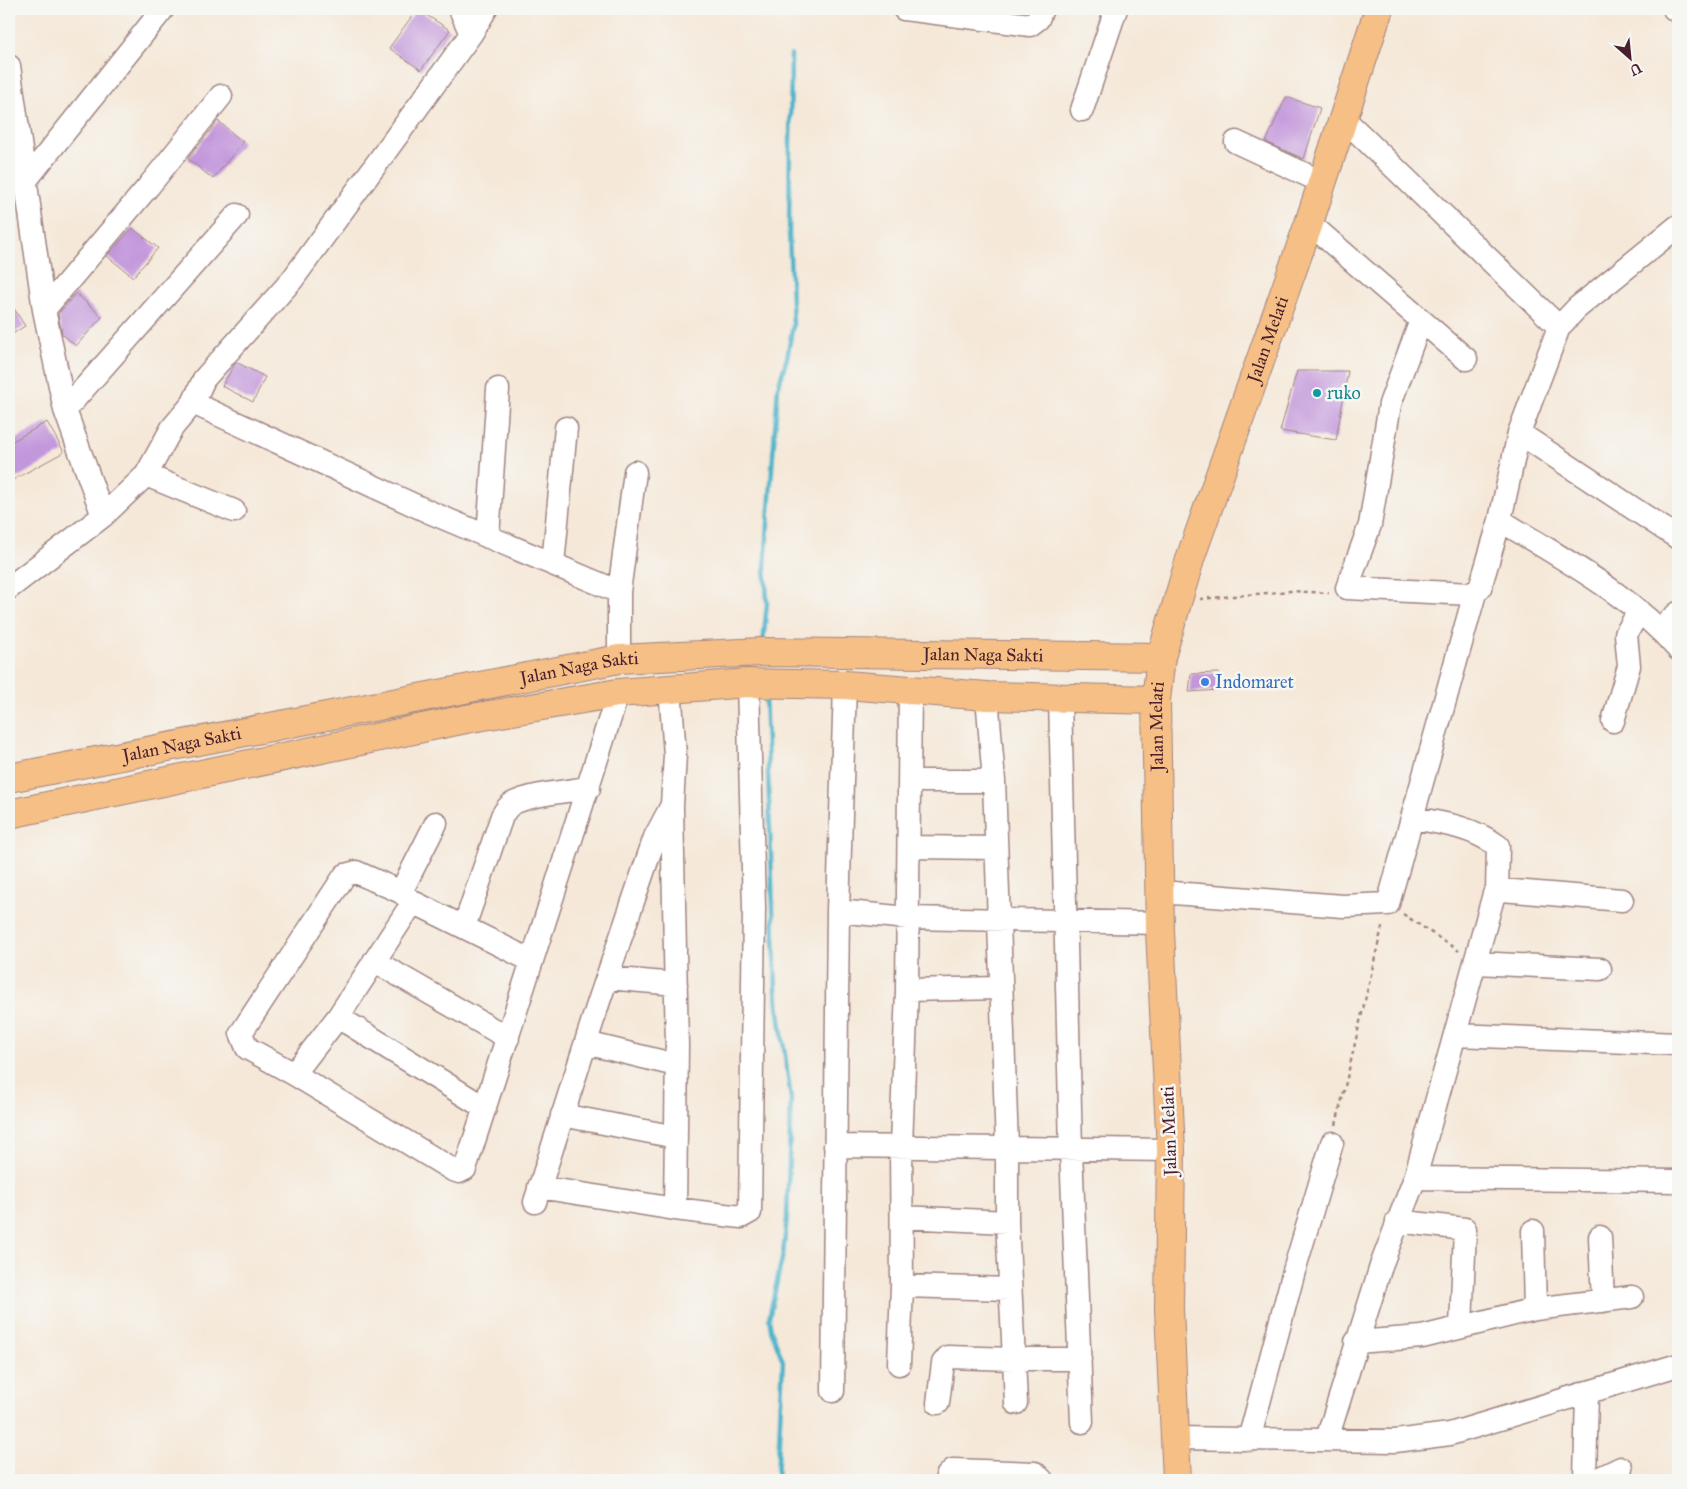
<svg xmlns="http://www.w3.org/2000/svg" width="1687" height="1489" font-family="'IM FELL Great Primer',serif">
  <rect width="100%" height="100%" fill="#f6f6f2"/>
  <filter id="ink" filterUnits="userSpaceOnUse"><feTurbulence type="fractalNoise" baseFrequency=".02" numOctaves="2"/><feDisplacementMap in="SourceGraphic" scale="10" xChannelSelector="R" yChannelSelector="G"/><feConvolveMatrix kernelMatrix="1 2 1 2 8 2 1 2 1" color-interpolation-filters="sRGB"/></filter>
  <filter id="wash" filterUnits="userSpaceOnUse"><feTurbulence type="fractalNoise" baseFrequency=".0096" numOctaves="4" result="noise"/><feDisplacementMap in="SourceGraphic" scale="20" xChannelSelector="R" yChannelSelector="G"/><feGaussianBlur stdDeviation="1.12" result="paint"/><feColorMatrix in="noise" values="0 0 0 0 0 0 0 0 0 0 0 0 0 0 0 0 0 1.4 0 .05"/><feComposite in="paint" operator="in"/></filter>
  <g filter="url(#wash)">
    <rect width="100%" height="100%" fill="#f5e8d8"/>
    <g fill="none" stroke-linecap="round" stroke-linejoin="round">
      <!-- stream -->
      <path stroke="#4cb3ca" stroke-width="4.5" d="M763,644l4,-41 -2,-38 13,-178 9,-29 6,-33 -4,-91 2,-179
        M765,691l11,299 15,109 -4,119 -4,36 -14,64 2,12 12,31 -6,119"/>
    </g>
    <g id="blocks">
      <!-- building -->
      <path fill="#c397db" d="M417,9l33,21 -29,40 -32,-22z
        M1286,97l34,11 -16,51 -38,-17z
        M218,121l25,21 -30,37 -25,-20z
        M132,228l26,20 -25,29 -26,-21z
        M76,293l26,24 -26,29 -14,-12 -4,-20z
        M9,301l16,25 -16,10z
        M236,362l29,15 -12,25 -31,-16z
        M1297,371h51l-12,69 -56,-9z
        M47,422l17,30 -55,30v-39z
        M1219,673l1,17 -31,2 2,-18z"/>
    </g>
  </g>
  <g filter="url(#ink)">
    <use href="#blocks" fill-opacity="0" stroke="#a08482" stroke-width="1"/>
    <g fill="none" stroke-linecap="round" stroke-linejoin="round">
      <defs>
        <path id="minor" d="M460,9l11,25 15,-25
          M904,9l126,16 8,-6 4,-10
          M1674,9l4,3
          M9,66l35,244 21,100 38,106
          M1082,110l34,-101
          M1343,118l216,209
          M1236,142l86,40
          M27,179l136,-170
          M1309,223l157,136
          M44,310l104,-123 73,-91
          M1421,320l-31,84 -20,121 -23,63 125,6 8,-6 20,-68 19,-87 40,-106 18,-19 101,-82
          M193,403l234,108 192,81
          M65,410l172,-195
          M1519,433l159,105
          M146,475l88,36
          M1500,520c62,39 129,73 178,129
          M488,537l10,-148
          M553,564l13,-136
          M9,588l94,-72 43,-41 26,-47 21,-25 11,-24 88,-99 179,-246
          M1660,629l18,-16
          M619,659v-67l16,-120
          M845,685l-7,226 69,7 253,5
          M1060,698l11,452 11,272
          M1613,721l16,-55 -3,-32 13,-23
          M911,781h83
          M672,808l5,238 -2,163
          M1412,818c31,5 60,9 86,28l-1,46
          M909,847l87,1
          M401,892l35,-69
          M1160,892l183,14 45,-2 87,-311
          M464,927l38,-111c3,-5 5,-9 10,-12 17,-10 57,-13 77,-16
          M374,961l134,77
          M532,961l-119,-59 -12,-10 -45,-20 -11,3 -104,158 6,15 47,26 159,96 6,2 6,-3 153,-476
          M1476,963l124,6
          M607,978l69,6
          M907,990l93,-2
          M338,1017l147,91
          M1456,1035l222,9
          M586,1043l90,22
          M294,1074l44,-57 75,-115
          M562,1115l114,22
          M835,1146l336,4
          M1415,1178l263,3
          M539,1187l136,22 66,8 9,-5 4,-304 -6,-225
          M535,1202l64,-201 56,-164 17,-32 3,-50 -5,-67
          M902,1217l105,5
          M1397,1221l68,8 -4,98
          M1533,1231l2,78
          M1600,1237l3,64
          M902,1286l108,3
          M1356,1342l66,-5 113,-28 97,-12
          M899,1364l3,-78 -1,-140 6,-156 3,-300
          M833,1391l5,-480
          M938,1403l5,-40 5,-6 66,2 -7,-137v-75l-13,-366 -7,-85
          M1016,1403l-2,-44h66
          M1174,1438l221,3 55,-7 228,-69
          M1327,1439l55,-176 33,-85 79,-284 7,-4 121,10
          M1249,1440l45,-169 38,-128
          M948,1480l-1,-4 6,-6 82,3 7,7
          M1585,1480l2,-88
          M1596,1480l25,-12"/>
        <g id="major">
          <path id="s1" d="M9,778l610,-119 143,-7 399,5"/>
          <path d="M9,814l457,-95 152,-26 130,-10 97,2 142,11 169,4"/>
          <path id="s2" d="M1177,1480l-8,-171 2,-159 -11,-219 -4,-231 5,-43 30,-101 118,-333 70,-214"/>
        </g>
      </defs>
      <!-- minor casing -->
      <use href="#minor" stroke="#a08482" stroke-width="25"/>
      <!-- major casing -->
      <use href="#major" stroke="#a08482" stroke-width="30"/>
      <!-- path -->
      <path stroke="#a08482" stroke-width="2.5" stroke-dasharray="4 4" stroke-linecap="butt" d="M1200,599l90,-8 39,2
        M1403,914l56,37
        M1336,1125l47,-202"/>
      <!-- minor -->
      <use href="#minor" stroke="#fff" stroke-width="22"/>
      <!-- major -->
      <use href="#major" stroke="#f5bf86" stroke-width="28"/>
    </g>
  </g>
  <!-- markers -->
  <circle fill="#0f9aa8" stroke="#f6f6f2" stroke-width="2" cx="1317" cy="393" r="5"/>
  <circle fill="#3f7fe0" stroke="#f6f6f2" stroke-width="2" cx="1205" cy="682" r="5"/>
  <g text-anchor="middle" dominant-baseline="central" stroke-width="5" stroke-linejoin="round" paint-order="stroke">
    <!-- street labels -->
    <g font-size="18" fill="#4a1f2b" stroke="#f6f6f2">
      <text stroke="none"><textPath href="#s2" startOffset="1159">Jalan Melati</textPath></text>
      <text stroke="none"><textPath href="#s1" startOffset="986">Jalan Naga Sakti</textPath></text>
      <text stroke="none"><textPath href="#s1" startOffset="581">Jalan Naga Sakti</textPath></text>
      <text stroke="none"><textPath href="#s2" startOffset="754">Jalan Melati</textPath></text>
      <text stroke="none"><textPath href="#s1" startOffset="176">Jalan Naga Sakti</textPath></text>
      <text transform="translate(1169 1131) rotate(-92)">Jalan Melati</text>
    </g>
    <!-- culture labels -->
    <g font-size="18" fill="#0d838f" stroke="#f6f6f2" text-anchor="start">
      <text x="1327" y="393">ruko</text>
    </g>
    <!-- shop labels -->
    <g font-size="18" fill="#366cbe" stroke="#f6f6f2" text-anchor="start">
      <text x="1215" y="682">Indomaret</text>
    </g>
  </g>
  <!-- margin -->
  <rect width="1687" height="1489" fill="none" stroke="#f6f6f2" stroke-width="30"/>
  <!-- north arrow -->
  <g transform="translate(1630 58) rotate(153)" stroke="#f6f6f2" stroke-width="4" paint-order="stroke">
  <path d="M0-4L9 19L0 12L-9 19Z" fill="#4a1f2b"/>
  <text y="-8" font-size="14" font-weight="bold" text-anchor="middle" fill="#4a1f2b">U</text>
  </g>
</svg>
